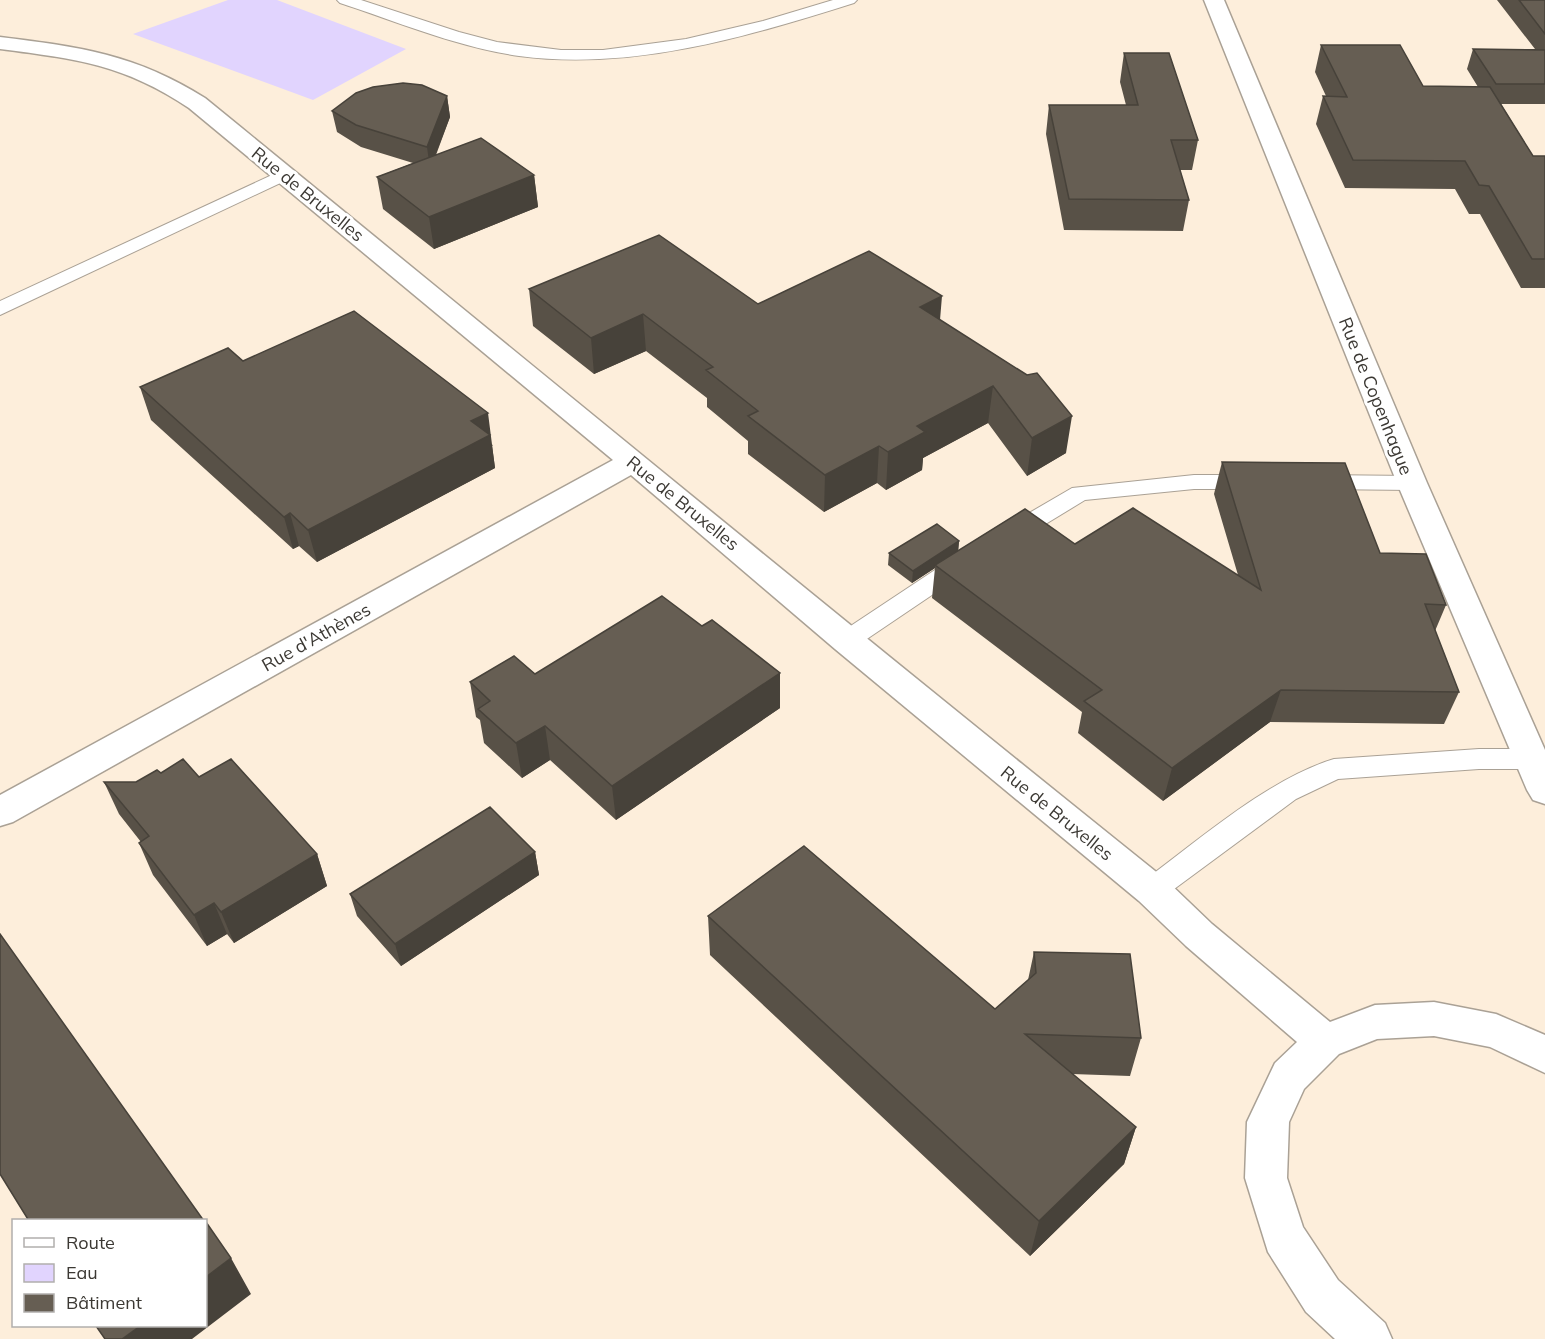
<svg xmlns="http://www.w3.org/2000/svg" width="1545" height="1339" font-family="Mulish,sans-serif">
  <rect width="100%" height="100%" fill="#fff9f1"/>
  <!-- built -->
  <path fill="#fdeedb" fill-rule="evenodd" d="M0,0h1545v1339h-1545zM14,1220h192v106h-192z"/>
  <!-- water -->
  <path fill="#e1d4fe" d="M228,0h49l129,49 -93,51 -180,-66z"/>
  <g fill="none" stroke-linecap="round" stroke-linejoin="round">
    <defs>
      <path id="service" d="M337,0h24l98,32 38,10 64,8h42l83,-11 77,-18 70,-21h24l-3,3c-108,34 -221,68 -335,53 -62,-9 -121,-34 -179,-53z
        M285,169l6,1 3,4 -3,4 -291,137v-14z
        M1194,475h59l8,2 3,5 -3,5 -8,2h-59l-109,11 -69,42 -8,2 -8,-2 -4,-6 4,-6 72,-42z
        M1319,475l93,1 8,2 3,5 -3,5 -8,2 -93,-1 -8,-2 -3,-5 3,-5z
        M961,556l8,2 4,6 -4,6 -114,77 -9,3 -9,-3 -4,-6 4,-6 116,-77z
        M1479,749h52l9,3 4,7 -4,7 -9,3h-52l-141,10 -42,20 -134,99 -10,4 -10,-4 -4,-8 4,-8c56,-41 126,-103 192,-123z"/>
      <path id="minor" d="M1204,0h20l203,483 118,267v54l-12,-4 -6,-10 -130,-307z
        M0,37c80,10 135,17 205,61 320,261 638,523 960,781l47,45 118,98 45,-17 59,-3 62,12 49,21v38l-55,-26 -56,-11 -57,3 -38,15 -35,35 -15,33 -2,56 16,49 35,53 47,43 7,16h-57l-29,-27 -38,-60 -23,-74 2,-56 28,-59 22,-21 -111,-96 -47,-45 -304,-252 -204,-174 -618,347 -13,4v-31l613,-335 -424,-352c-66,-44 -112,-49 -189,-59z"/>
    </defs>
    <!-- service casing -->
    <use href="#service" stroke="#aaa195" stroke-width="2"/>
    <!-- minor casing -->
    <use href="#minor" stroke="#aaa195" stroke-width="3"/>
    <!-- service -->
    <use href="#service" fill="#fff" fill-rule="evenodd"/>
    <!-- minor -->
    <use href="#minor" fill="#fff" fill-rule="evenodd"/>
  </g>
  <!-- wall -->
  <path fill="#585147" d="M1497,0h48v104h-44l32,52h12v132h-24l-41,-74h-11l-14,-25 -110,-1 -29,-64 7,-28h3l-11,-24 6,-27 102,41 55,1 -11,-18 6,-20h62z
    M1124,53l74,87 -6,30h-12l9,30 -6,31 -119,-1 -18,-96 3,-29h77l-6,-23z
    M447,96l3,21 -14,38 98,20 4,32 -104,42 -51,-40 -6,-32 36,-14 -52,-16 -24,-15 -5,-21z
    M529,289l229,15 182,16 126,133 -39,23 -39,-53 -65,35 -1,12 -36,20 -9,-7 -53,29 -76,-58v-13l-41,-34v-9l-61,-47 -52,23 -61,-48z
    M243,361l250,84 -1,1 3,22 -178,94 -18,-16 -6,3 -142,-129 -11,-33z
    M1222,462l158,91 66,52 -11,26 24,61 -15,32 -174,-2 -107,79 -85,-68 4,-21 -150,-114 3,-30 -23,15 -24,-18 1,-12 70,-12 -1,10 117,-7 163,31 -24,-81z
    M702,626l78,47v35l-164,112 -66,-60 -28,18 -38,-35 -4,-23 -4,-3 -6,-35 65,-8z
    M161,773l38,4 118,77 10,32 -93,57 -7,-9 -20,12 -54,-71 -14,-32 2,-1 -22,-28 -15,-32h32z
    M535,852l4,23 -138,91 -44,-50 -7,-22z
    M708,916l287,93 33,-29 6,-28 107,86 -11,38 -58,-2 64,53 -12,37 -94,92 -320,-301z"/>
  <!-- shaded-wall -->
  <path fill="#47423a" d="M447,96l3,21 -20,52 -3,-22z
    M534,175l4,32 -104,42 -5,-32z
    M942,296l-3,36 -19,-25z
    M643,314l3,37 -52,23 -3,-36z
    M993,386l-5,37 -65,35 -1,12 -36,20 2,-38 29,-26z
    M488,413l7,55 -178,94 -9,-32 163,-109z
    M1072,416l-6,37 -39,23 5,-38z
    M879,446l-2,37 -53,29 1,-37z
    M290,513l9,33 -6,3 -9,-32z
    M959,541l-1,12 -23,12v3l-23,15 1,-12z
    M780,673v35l-164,112 -4,-34z
    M1281,690l-11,32 -107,79 9,-33z
    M545,726l5,34 -28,18 -6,-35z
    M535,852l4,23 -138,91 -6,-22z
    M317,854l10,32 -93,57 -13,-31z
    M214,903l13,31 -20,12 -13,-31z
    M1136,1127l-12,37 -94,92 9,-35z
    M231,1258l20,36 -59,45h-70l18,-13h66v-49z"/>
  <!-- building -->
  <path fill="#665e53" stroke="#47423a" stroke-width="1.5" d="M1519,0h26v34z
    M1321,45h79l23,41 67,1 43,69h12v103h-13l-43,-73 -10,-1 -14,-24 -112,-1 -30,-64 24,1z
    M1473,49l72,1v34h-49z
    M1124,53h45l29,87h-27l18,60 -120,-1 -20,-94h89z
    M403,83l19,2 25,11 -20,51 -71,-22 -24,-14 24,-18 17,-6z
    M481,138l53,37 -105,42 -52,-40z
    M659,235l99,69 111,-53 73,45 -22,11 107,68 10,-2 35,43 -40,22 -39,-52 -76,40 8,6 -37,20 -9,-6 -54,29 -77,-59 10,-5 -52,-41 7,-3 -70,-53 -52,24 -62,-49z
    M354,311l134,102 -17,8 19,14 -182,95 -18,-17 -6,4 -144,-130 88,-39 15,13z
    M1222,462l123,1 35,90 46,1 20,51 -21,-1 34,88 -178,-2 -109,78 -88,-67 18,-11 -167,-125 90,-56 50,35 58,-36 128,82z
    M937,524l22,17 -46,30 -24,-18z
    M662,596l40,30 10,-6 68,53 -168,113 -67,-60 -29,17 -38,-34 12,-8 -20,-19 44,-26 21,18z
    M183,759l16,18 32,-18 86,95 -96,58 -7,-9 -20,12 -55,-72 10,-7 -45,-54h32l21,-12 4,3z
    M490,807l45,45 -140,92 -45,-50z
    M804,846l191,163 41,-36 -2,-21 96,2 11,84 -116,-4 111,93 -97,94 -331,-305z
    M0,934l204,287h-175l-29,-47z
    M206,1222l25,36 -25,19z
    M96,1326h44l-18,13h-17z"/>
  <g text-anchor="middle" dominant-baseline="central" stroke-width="6" stroke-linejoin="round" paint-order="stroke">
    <!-- street labels -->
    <g font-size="18" fill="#3b3833" stroke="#fff">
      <text transform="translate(308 194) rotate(39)">Rue de Bruxelles</text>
      <text transform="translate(1376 396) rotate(68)">Rue de Copenhague</text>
      <text transform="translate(683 503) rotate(39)">Rue de Bruxelles</text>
      <text transform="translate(316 637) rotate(-29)">Rue d'Athènes</text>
      <text transform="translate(1057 813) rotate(39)">Rue de Bruxelles</text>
    </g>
  </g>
  <!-- legend -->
  <rect x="12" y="1219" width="195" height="108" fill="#ffffff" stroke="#b1afad" stroke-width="1.5"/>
  <rect x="24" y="1238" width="30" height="9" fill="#ffffff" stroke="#b1afad" stroke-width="1.5"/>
  <text x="66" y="1249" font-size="18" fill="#3b3833">Route</text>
  <rect x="24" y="1264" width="30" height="18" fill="#e1d4fe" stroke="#b1afad" stroke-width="1.5"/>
  <text x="66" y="1279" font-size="18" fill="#3b3833">Eau</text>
  <rect x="24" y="1294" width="30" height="18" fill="#665e53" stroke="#b1afad" stroke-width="1.5"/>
  <text x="66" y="1309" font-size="18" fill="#3b3833">Bâtiment</text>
</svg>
